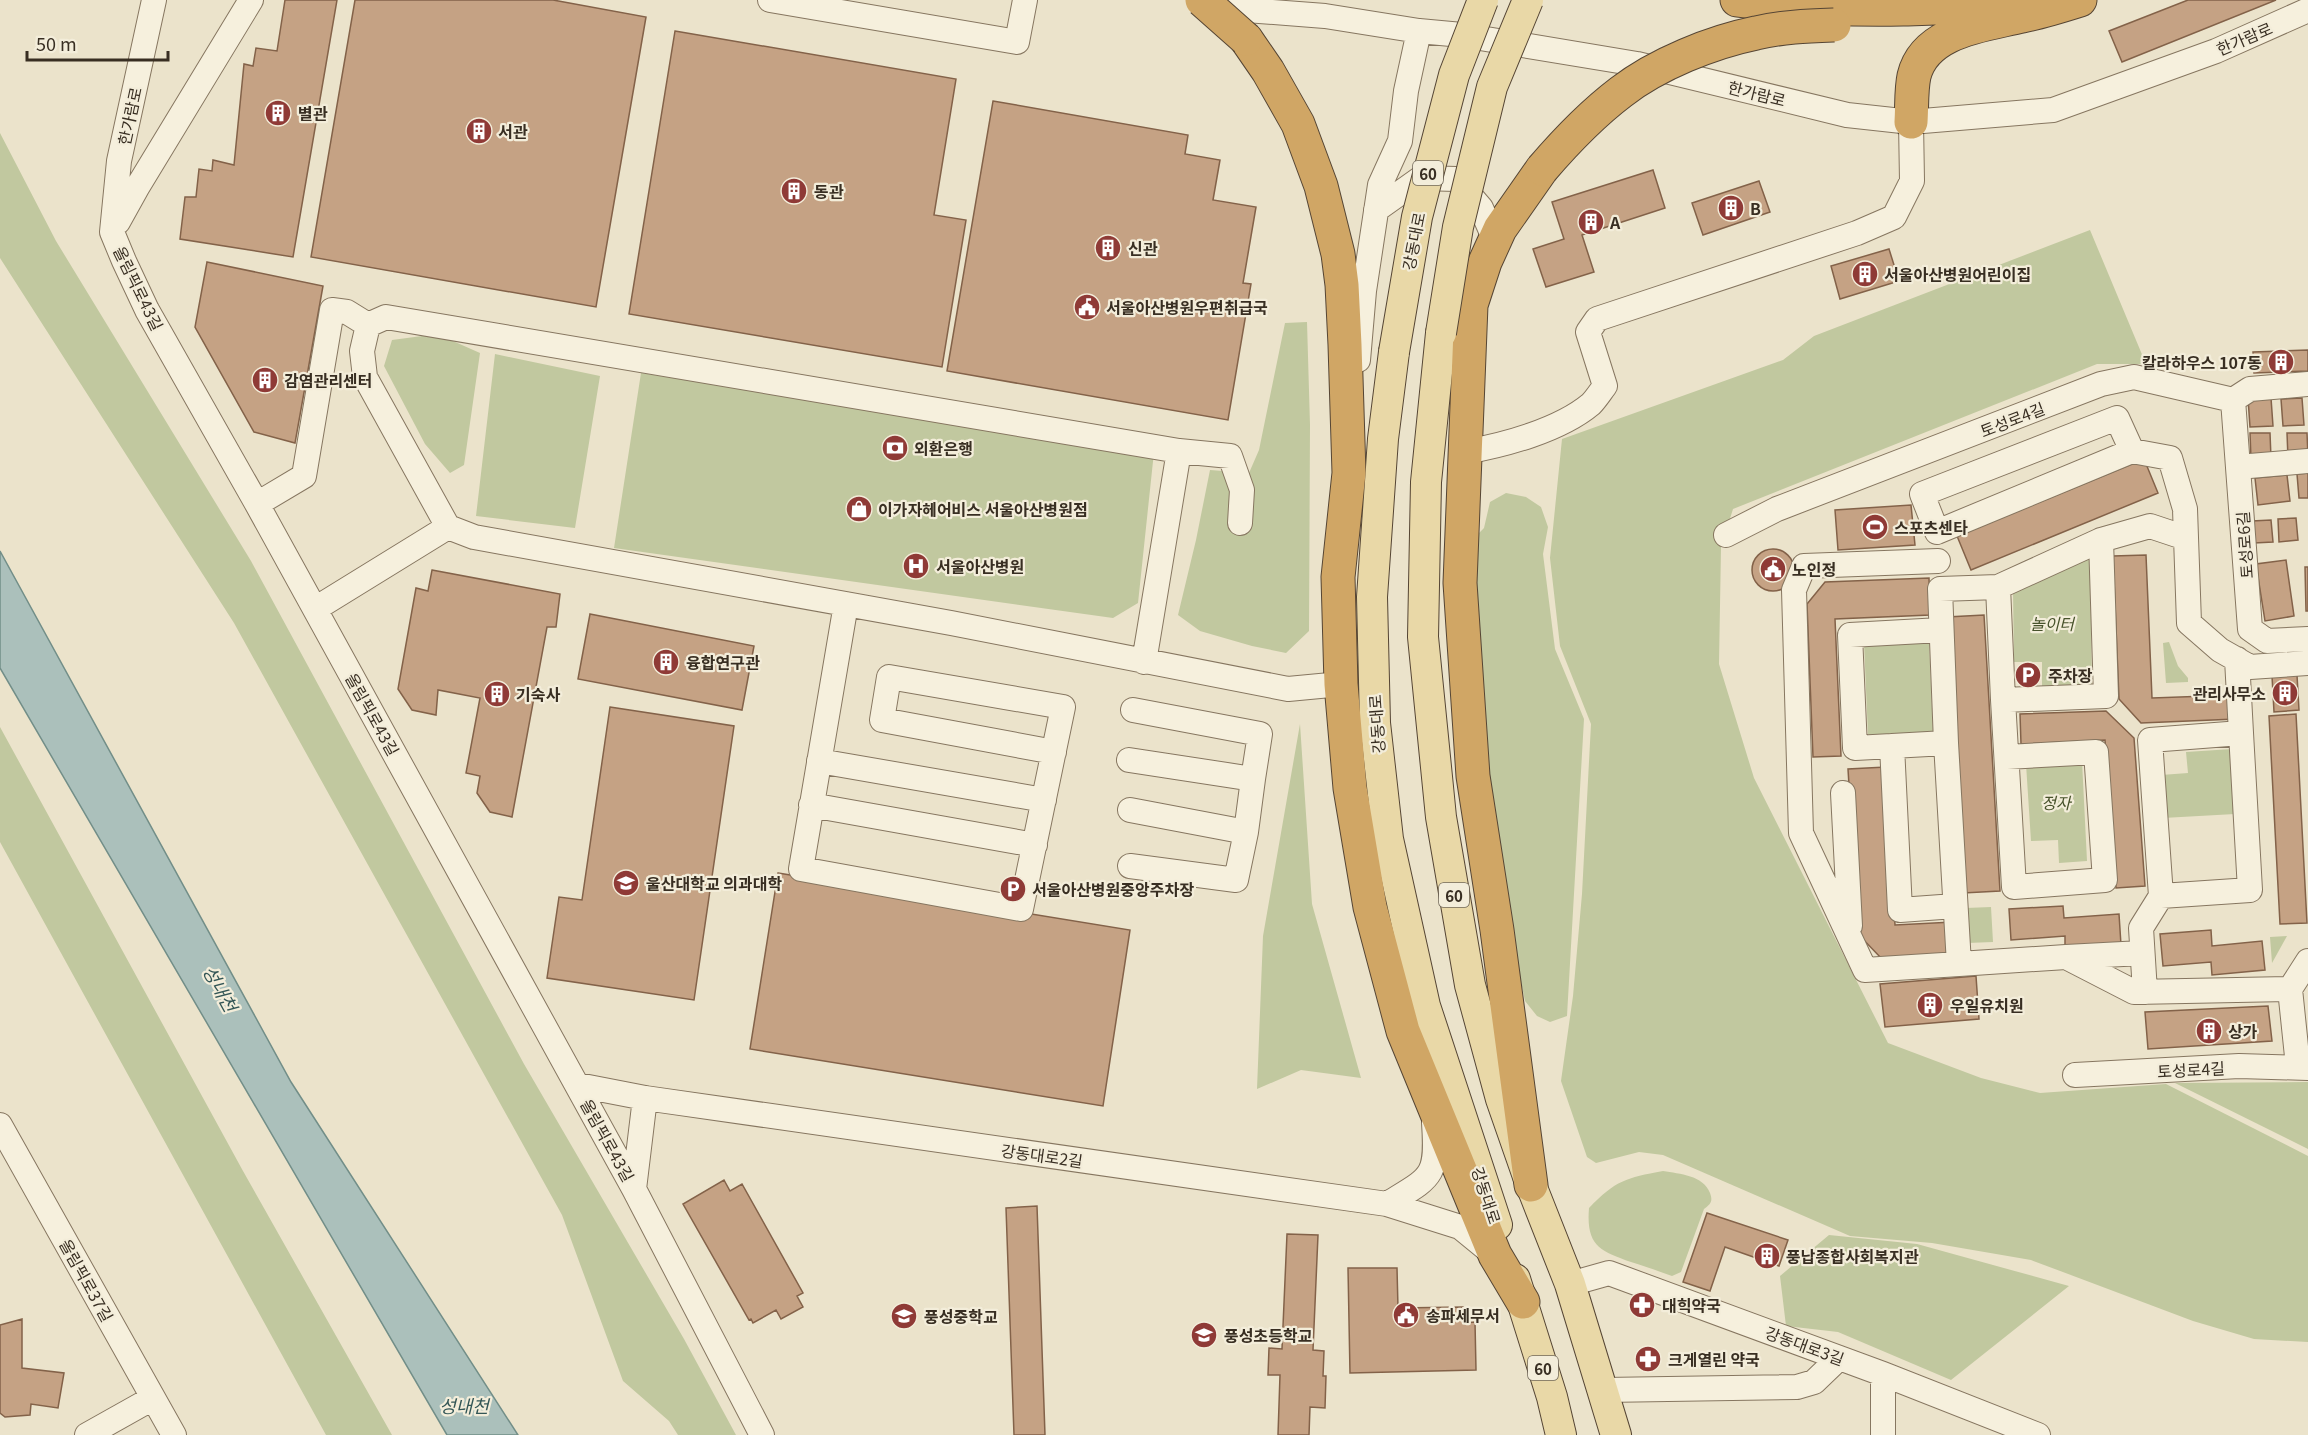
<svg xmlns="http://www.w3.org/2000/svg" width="2308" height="1435" font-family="Georgia,'Noto Sans KR',serif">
  <rect width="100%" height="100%" fill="#ebe3cb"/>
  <!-- green -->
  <path fill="#c1c89f" d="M0,133l56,108 195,320 273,503 160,275 52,96h-58l-9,-14 -46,-40 -61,-166 -328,-592 -234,-365z
    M2090,230l56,134h-49l-364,145 -12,38 -2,117 35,114 134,265 93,35 59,15 126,-9 142,72v186l-54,-3 -61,-18 -162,-61 -99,-17 -82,-7 -187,-81 -24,-3 -43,11 -9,-6 -26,-76 12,-85 9,-102 9,-170 -31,-78 -10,-88 12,-119 221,-79 31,-24z
    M1307,322l3,103 -1,206 -23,22 -34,-7 -52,-15 -22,-16 18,-75 14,-70 39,3 10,-23 26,-127z
    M437,334l43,19 -16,112 -14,8 -25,-29 -41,-78 8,-26z
    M495,354l105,22 -25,152 -99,-12z
    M641,373l513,79 -16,151 -25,15 -499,-70z
    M1506,493l20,4 15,10 7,20 -5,27 12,95 29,70 -17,297 -17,6 -13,-6 -12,-15 -48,-228 -8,-230 15,-15 6,-26z
    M2090,557l2,131h-50v-26h-28l-1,-70z
    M1929,640l4,92 -65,3 -4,-92z
    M2169,642l9,24 10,12v4l-22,1 -3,-40z
    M1300,724l12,180 49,174 -60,-8 -44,19 6,-153z
    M0,727l243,444 149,264h-66l-326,-593z
    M2232,749l3,65 -72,4 -2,-43 27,-2 -2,-21z
    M2082,761l5,100 -28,2 -1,-23 -27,1 -5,-77z
    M1991,907l2,35 -26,1 -1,-35z
    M2287,936l-15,27 -2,-26z
    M2308,1082v67l-133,-66z
    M1663,1171c17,3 40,4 47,22 3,8 1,11 -6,16l-23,63 -9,4c-14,-5 -28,-10 -41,-14 -32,-11 -45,-17 -42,-54 27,-28 37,-30 74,-37z
    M1829,1235l88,9 152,42 -118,94 -113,-48 -52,-6 -6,-50z"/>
  <!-- water -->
  <path fill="#abc0bb" stroke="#728e88" stroke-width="1.5" d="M0,551l291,531 227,353h-71l-447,-767z"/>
  <!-- building -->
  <path fill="#c5a284" stroke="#836249" stroke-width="1.5" d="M285,0h52l-44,257 -113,-18 5,-42h11l3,-28 13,2 1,-11 21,5 10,-101 9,2 3,-18 21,3z
    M355,0h198l93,17 -50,290 -285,-50z
    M2188,0h88l-154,62 -13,-31z
    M675,31l281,48 -22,136 32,5 -24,147 -313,-53z
    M993,101l195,34 -3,19 35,6 -7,40 43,7 -13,76 8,1 -23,136 -281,-49z
    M1653,170l12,38 -83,27 12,37 -48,15 -13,-38 31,-10 -12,-37z
    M1759,181l11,31 -67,23 -11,-32z
    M1889,249l10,32 -59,18 -9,-33z
    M207,262l116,24 -28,157 -41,-11 -59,-105z
    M2308,350v21l-54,2 -1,-21z
    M2248,398h23l2,28 -23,1z
    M2302,398l2,27 -21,1 -2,-27z
    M2250,433h20l1,25 -20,1z
    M2287,433h20l1,24 -20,1z
    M2144,459l14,34 -187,77 -14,-34z
    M2308,473v25h-9l-2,-24z
    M2287,475l3,26 -32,4 -3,-27z
    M1911,505l4,40 -77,5 -3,-40z
    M2296,518l2,22 -19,2 -1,-23z
    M2271,520l2,22 -19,1 -2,-22z
    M1752 570a21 21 0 1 1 42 0a21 21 0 1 1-42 0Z
    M2146,555l6,143 83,-3 1,24 -95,4 -22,-24 -6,-143z
    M2286,560l8,56 -29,5 -9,-57z
    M2305,567h3v44h-2z
    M432,570l128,24 -4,33h-9l-35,190 -22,-5 -13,-19 3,-17 -14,-3 14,-75 -42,-8 -2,25 -24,-5 -14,-21 18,-101 12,3z
    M1929,578l1,37 -95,4 6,137 -28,1 -6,-153 18,-22z
    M590,614l164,32 -12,64 -164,-31z
    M1984,615l16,276 -37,2 -16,-276z
    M2297,675l2,35 -25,2 -2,-36z
    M610,707l124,19 -40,274 -147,-22 12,-81 23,3z
    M2106,711l28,27 11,148 -29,2 -11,-148 -84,4 -1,-30z
    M2296,714l11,209 -27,1 -11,-208z
    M1886,767l9,158 58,-3 2,32 -73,5 -24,-25 -10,-165z
    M778,873l352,57 -27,176 -353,-57z
    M2063,906l1,12 55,-4 2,31 -56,3v-12l-54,4 -2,-31z
    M2211,930l1,16 50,-5 3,29 -53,5 -1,-13 -48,4 -3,-32z
    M1976,976l3,43 -94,8 -5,-43z
    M2268,1006l4,35 -124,8 -3,-37z
    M724,1180l6,11 12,-7 61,109 -6,3 6,11 -22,12 -5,-9 -23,13 -2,-4 -2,1 -66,-116z
    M1037,1206l8,229h-31l-8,-227z
    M1707,1213l81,27 -9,26 -54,-19 -15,44 -27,-9z
    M1287,1234l31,1 -5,115 11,1 -1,25h3l-1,32 -15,-1 -1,28h-31l2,-60h-12l1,-27 13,1z
    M1348,1268h49l1,40 65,-1 1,16 11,-1 1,48 -126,3z
    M22,1319v49l42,5 -6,35 -27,-4 -1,11 -25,2 -5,-4v-88z"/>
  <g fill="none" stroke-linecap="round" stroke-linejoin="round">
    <defs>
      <path id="minor" d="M154,0l-35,161 -7,71 12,29 23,49 110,194 377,685 128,246
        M770,0l247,42 8,-42
        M1206,3l40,7 79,6 94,15 43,4 175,29 210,51 64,7 142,-12 163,-59 92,-41
        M1376,210l45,-32 35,1 25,29 14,32
        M118,222l20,-36 113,-186
        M1358,360l6,-69 16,-106 20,-44 6,-50 13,-60
        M2233,400l17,229 17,12 41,-2
        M1179,451l51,5 12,34 -2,33
        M2132,451l-15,-33 -195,76 15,38 195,-81 38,7 15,51 4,114 31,27 30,17 58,-4
        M1465,452c40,-7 95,-22 126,-48 5,-5 10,-13 14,-18l-17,-54 9,-13 260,-86 37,-16 18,-36 -1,-59
        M2238,467l70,-6
        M257,504l47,-28 28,-166 15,2 21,13
        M1726,535l51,-26 324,-125 33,-7 99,23 17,-11 58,-5
        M2101,540l5,156 -103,4 -5,-113 103,-47 49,-14 36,12
        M1938,561l-134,5 -10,24 7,243 64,137 94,-6
        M1998,587l-58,2 6,154 13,221 107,-7 68,35 156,-3 8,77
        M846,604l-45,265 220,40 42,-202 -174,-30 -7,43 172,32
        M315,609l133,-82
        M1941,630l-91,5 5,113 37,-2 8,164 55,-4
        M2237,659l4,74
        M1144,662l35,-211 -793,-134 -18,8 -6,26 3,26 83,150 26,10 477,86 337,66 53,-5
        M2003,700l11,187 91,-7 -9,-128 -89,5
        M2241,733l9,157 -89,6 -11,-156z
        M1892,746l54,-3
        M1129,760l124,19 7,-45 -127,-24
        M819,761l225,39
        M1843,793l7,133
        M811,805l224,40
        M1130,810l116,22 -10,48 -106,-14
        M1246,832l7,-53
        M2066,957l76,-4
        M2290,989l18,-28
        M2145,992l-4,-64 20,-32
        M2075,1075l164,-9 69,2
        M578,1085l67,13 742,106 73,23 33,27
        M0,1125l174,310
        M634,1189l11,-91
        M1387,1204c44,-27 51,-26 47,-81
        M1570,1284l39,-11 274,101 155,61
        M1883,1374v61
        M1604,1390l193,-3 17,-5 25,-24
        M87,1435l66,-37"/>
      <path id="major" d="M1441,333l-15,149 -3,155 18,180 29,168 31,114 30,86 39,99 46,151
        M1394,352l-11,87 -11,158 3,126 13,116 37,167 72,219
        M1515,1279l37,118 9,38"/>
      <path id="highway" d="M1737,0c55,8 110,10 166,9 33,-1 68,-1 100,-9
        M1246,39l22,32 30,53 23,62 17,68 4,31 3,60 4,128 -11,104 3,107 9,104 20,119 33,124 92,224 28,47
        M1911,122c1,-15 0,-32 3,-46 11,-46 72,-51 108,-60 20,-4 39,-10 58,-16
        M1531,1185l-34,-255 -24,-154 -13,-193 11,-278 14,-43 15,-33 42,-60"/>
    </defs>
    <!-- minor casing -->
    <use href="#minor" stroke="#867660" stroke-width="26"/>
    <!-- major casing -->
    <use href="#major" stroke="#554534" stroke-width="32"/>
    <!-- highway casing -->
    <use href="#highway" stroke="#554534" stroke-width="35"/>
    <!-- minor -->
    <use href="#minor" stroke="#f6f0dd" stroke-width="24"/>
    <!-- major -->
    <use href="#major" stroke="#e9d8a7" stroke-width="30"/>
    <!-- highway -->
    <use href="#highway" stroke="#d0a665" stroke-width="33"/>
    <defs>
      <path id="major-bridge" d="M1441,333l17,-106 34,-140 36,-87
        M1394,352l23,-135 37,-142 29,-75"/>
      <path id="highway-bridge" d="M1202,0l44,39
        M1542,169c24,-28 50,-55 79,-77 36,-28 91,-50 135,-59 25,-6 52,-7 78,-8"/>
    </defs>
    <!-- major-bridge casing -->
    <use href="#major-bridge" stroke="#554534" stroke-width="32" stroke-linecap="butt"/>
    <!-- highway-bridge casing -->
    <use href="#highway-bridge" stroke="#554534" stroke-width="35" stroke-linecap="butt"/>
    <!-- major-bridge -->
    <use href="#major-bridge" stroke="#e9d8a7" stroke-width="30"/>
    <!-- highway-bridge -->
    <use href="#highway-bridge" stroke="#d0a665" stroke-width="33"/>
  </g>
  <!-- icons -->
  <defs>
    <symbol id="building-disc" viewBox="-11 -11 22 22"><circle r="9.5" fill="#8f3a36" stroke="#f3edda"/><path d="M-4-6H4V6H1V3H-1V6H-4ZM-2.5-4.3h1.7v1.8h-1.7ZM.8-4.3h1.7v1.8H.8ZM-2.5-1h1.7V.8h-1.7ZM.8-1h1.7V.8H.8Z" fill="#fff"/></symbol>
    <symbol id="civic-disc" viewBox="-11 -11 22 22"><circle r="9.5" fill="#8f3a36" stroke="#f3edda"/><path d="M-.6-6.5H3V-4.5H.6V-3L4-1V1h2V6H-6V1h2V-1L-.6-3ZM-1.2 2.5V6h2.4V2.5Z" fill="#fff"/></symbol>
    <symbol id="bank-disc" viewBox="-11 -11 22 22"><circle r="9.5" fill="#8f3a36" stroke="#f3edda"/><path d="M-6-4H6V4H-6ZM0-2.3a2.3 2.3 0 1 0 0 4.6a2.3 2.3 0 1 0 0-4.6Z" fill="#fff"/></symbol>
    <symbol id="shop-disc" viewBox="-11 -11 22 22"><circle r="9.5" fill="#8f3a36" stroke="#f3edda"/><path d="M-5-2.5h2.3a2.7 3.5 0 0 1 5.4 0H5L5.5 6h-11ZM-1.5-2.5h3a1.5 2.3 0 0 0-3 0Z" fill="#fff"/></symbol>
    <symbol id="stadium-disc" viewBox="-11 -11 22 22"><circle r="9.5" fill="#8f3a36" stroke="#f3edda"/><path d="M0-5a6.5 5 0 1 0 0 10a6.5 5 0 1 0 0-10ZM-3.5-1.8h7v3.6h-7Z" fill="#fff"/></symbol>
    <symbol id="hospital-disc" viewBox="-11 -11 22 22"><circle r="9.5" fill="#8f3a36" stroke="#f3edda"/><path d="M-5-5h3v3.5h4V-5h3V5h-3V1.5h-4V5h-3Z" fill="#fff"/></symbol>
    <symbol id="parking-disc" viewBox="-11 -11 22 22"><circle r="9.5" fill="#8f3a36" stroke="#f3edda"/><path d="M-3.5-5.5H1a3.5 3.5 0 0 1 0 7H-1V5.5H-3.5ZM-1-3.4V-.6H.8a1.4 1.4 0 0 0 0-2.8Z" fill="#fff"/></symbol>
    <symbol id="university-disc" viewBox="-11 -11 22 22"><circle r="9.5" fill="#8f3a36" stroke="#f3edda"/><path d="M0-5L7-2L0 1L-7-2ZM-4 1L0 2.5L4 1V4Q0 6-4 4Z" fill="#fff"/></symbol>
    <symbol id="pharmacy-disc" viewBox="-11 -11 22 22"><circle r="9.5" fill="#8f3a36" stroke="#f3edda"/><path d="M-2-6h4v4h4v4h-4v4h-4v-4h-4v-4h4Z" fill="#fff"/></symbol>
    <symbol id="school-disc" viewBox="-11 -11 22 22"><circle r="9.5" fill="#8f3a36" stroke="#f3edda"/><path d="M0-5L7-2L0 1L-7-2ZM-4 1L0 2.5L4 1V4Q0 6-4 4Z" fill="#fff"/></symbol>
  </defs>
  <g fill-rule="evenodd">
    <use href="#building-disc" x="263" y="98" width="30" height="30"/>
    <use href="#building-disc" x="464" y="116" width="30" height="30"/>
    <use href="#building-disc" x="779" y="176" width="30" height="30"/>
    <use href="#building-disc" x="1716" y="193" width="30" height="30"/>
    <use href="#building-disc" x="1576" y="207" width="30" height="30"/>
    <use href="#building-disc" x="1093" y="233" width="30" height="30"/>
    <use href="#building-disc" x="1850" y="259" width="30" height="30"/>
    <use href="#civic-disc" x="1072" y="292" width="30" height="30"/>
    <use href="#building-disc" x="2266" y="347" width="30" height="30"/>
    <use href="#building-disc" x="250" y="365" width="30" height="30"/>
    <use href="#bank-disc" x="880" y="433" width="30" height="30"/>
    <use href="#shop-disc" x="844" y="494" width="30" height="30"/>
    <use href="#stadium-disc" x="1860" y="512" width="30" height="30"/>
    <use href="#hospital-disc" x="901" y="551" width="30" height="30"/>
    <use href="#civic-disc" x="1758" y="554" width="30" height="30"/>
    <use href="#building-disc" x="651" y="647" width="30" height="30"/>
    <use href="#parking-disc" x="2013" y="660" width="30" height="30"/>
    <use href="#building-disc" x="2270" y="678" width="30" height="30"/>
    <use href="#building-disc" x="482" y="679" width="30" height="30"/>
    <use href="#university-disc" x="611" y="868" width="30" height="30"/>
    <use href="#parking-disc" x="998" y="874" width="30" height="30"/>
    <use href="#building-disc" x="1915" y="990" width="30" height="30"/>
    <use href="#building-disc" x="2194" y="1016" width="30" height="30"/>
    <use href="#building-disc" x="1752" y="1241" width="30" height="30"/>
    <use href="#pharmacy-disc" x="1627" y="1290" width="30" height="30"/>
    <use href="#civic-disc" x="1391" y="1300" width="30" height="30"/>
    <use href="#school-disc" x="889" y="1301" width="30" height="30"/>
    <use href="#school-disc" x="1189" y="1320" width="30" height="30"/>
    <use href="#pharmacy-disc" x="1633" y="1344" width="30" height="30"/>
  </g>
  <g text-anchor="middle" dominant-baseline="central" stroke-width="4.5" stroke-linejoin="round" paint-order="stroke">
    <!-- shield labels -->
    <g fill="#f3edda" stroke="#706759" stroke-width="1.5">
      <rect x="1413" y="161" width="30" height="24" rx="4.5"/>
      <rect x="1439" y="883" width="30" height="24" rx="4.5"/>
      <rect x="1528" y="1356" width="30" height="24" rx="4.5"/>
    </g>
    <g font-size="15" font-weight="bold" fill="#382e22">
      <text x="1428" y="173">60</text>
      <text x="1454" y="895">60</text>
      <text x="1543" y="1368">60</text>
    </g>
    <!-- street labels -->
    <g font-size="16" fill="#382e22" stroke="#f3edda">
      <text transform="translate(2244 38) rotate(-23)">한가람로</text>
      <text transform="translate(1757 93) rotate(14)">한가람로</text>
      <text transform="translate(129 116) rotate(-78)">한가람로</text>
      <text transform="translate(1413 241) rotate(-79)">강동대로</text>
      <text transform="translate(139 288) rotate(64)">올림픽로43길</text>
      <text transform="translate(2012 419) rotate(-21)">토성로4길</text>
      <text transform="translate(2244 545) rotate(-94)">토성로6길</text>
      <text transform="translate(373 714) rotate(61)">올림픽로43길</text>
      <text transform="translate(1376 724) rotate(-94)">강동대로</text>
      <text transform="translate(2191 1069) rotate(-3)">토성로4길</text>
      <text transform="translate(608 1140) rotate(61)">올림픽로43길</text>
      <text transform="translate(1042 1155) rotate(8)">강동대로2길</text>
      <text transform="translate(1487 1195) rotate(72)">강동대로</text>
      <text transform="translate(87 1280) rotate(61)">올림픽로37길</text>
      <text transform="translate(1805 1345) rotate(20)">강동대로3길</text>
    </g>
    <!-- poi labels -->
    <g font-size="16" font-weight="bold" fill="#382e22" stroke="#f3edda" text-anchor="start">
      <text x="298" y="113">별관</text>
      <text x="498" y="131">서관</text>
      <text x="814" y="191">동관</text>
      <text x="1750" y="208">B</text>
      <text x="1610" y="222">A</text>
      <text x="1128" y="248">신관</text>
      <text x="1884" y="274">서울아산병원어린이집</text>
      <text x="1106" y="307">서울아산병원우편취급국</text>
      <text x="2262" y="362" text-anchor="end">칼라하우스 107동</text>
      <text x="284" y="380">감염관리센터</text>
      <text x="914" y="448">외환은행</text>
      <text x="878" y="509">이가자헤어비스 서울아산병원점</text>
      <text x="1894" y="527">스포츠센타</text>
      <text x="936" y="566">서울아산병원</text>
      <text x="1792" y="569">노인정</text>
      <text x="686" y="662">융합연구관</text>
      <text x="2048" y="675">주차장</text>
      <text x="2266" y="693" text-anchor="end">관리사무소</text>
      <text x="516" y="694">기숙사</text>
      <text x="646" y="883">울산대학교 의과대학</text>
      <text x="1032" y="889">서울아산병원중앙주차장</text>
      <text x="1950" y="1005">우일유치원</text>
      <text x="2228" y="1031">상가</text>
      <text x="1786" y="1256">풍납종합사회복지관</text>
      <text x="1662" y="1305">대힉약국</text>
      <text x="1426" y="1315">송파세무서</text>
      <text x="924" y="1316">풍성중학교</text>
      <text x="1224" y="1335">풍성초등학교</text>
      <text x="1668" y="1359">크게열린 약국</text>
    </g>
    <!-- park labels -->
    <g font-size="16" font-style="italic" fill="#47522b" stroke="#f3edda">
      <text x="2052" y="623">놀이터</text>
      <text x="2056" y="802">정자</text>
    </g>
    <!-- water labels -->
    <g font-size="18" font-style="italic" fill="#335656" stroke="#f3edda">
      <text transform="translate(221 988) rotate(61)">성내천</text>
      <text x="464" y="1405">성내천</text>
    </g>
  </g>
  <!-- scale -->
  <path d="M27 51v9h141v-9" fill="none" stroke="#382e22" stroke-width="3"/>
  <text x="36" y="51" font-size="18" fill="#382e22" stroke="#f3edda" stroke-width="4.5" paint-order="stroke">50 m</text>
</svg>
